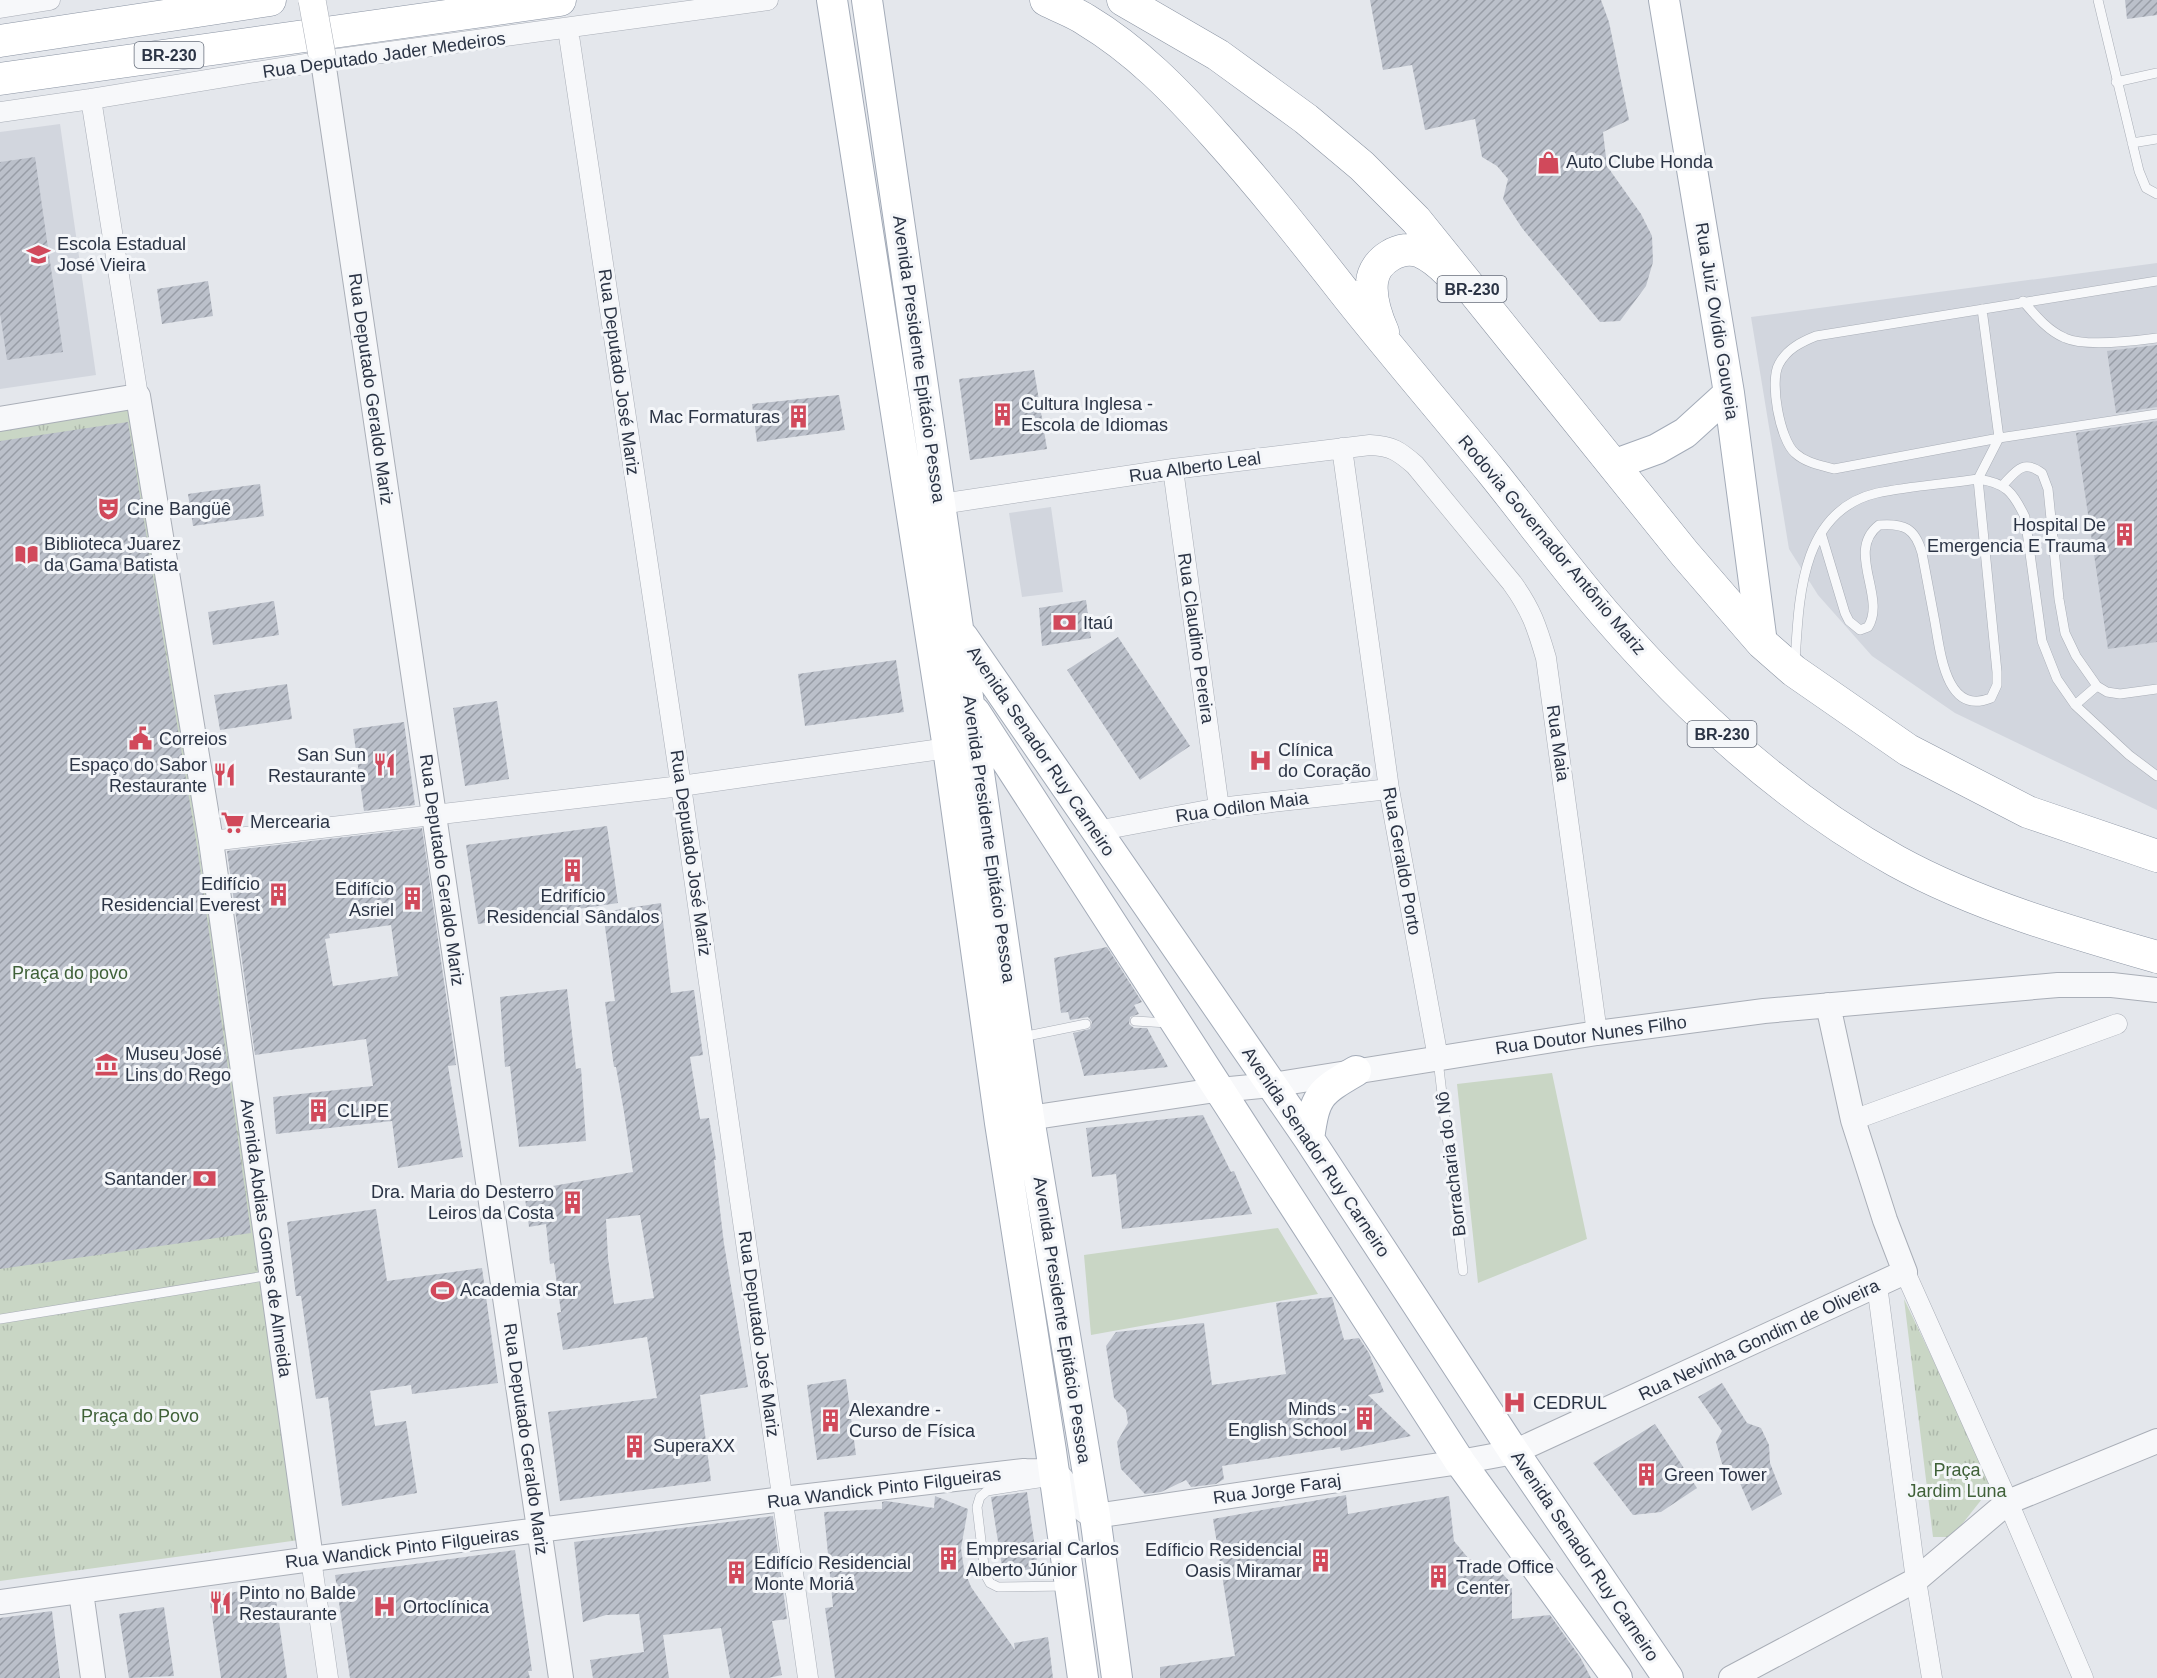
<svg xmlns="http://www.w3.org/2000/svg" width="2157" height="1678" font-family="Arial,sans-serif">
  <defs>
    <pattern id="park-tufts" width="24" height="20" patternUnits="userSpaceOnUse" patternTransform="scale(1.5)"><rect width="24" height="20" fill="#c9d6c5"/><path d="M3 7l-1-3M5 7V3M7 7l1-3M15 17l-1-3M17 17v-4M19 17l1-3" fill="none" stroke="#adb8ab"/></pattern>
    <pattern id="building-hatch" width="6" height="6" patternUnits="userSpaceOnUse" patternTransform="scale(1.5)"><rect width="6" height="6" fill="#bbc0ca"/><path d="M-1 1l2-2M0 6l6-6M5 7l2-2" fill="none" stroke="#989da6"/></pattern>
  </defs>
  <rect width="100%" height="100%" fill="#e4e7ec"/>
  <!-- built -->
  <path fill="#d2d6de" d="M60,124l36,251 -96,14v-257z
    M2157,263v547l-202,-97 -83,-57 -54,-61 -29,-46 -38,-232z
    M1051,507l12,85 -41,5 -13,-84z"/>
  <!-- grass -->
  <path fill="#c9d6c5" d="M1552,1073l35,166 -109,44 -21,-199z
    M1278,1228l40,66 -227,41 -7,-80z"/>
  <!-- park -->
  <path fill="url(#park-tufts)" d="M135,408l164,1132 -299,41v-1154z
    M1904,1299l89,186 -41,52h-19z"/>
  <!-- building -->
  <path fill="url(#building-hatch)" fill-rule="evenodd" d="M1370,0h231l8,22 20,98 -26,12 4,34 34,48 11,22 1,26 -7,24 -26,35 -20,1 -78,-94 -19,-29 5,-20 -11,-13 -15,-9 -7,-38 -50,11 -13,-65 -29,5z
    M2125,0h32v15l-30,4z
    M35,157l28,195 -56,8 -7,-47v-151z
    M208,281l5,35 -51,8 -5,-35z
    M2157,345v62l-41,6 -9,-62z
    M1034,370l13,79 -77,11 -11,-81z
    M839,395l6,35 -88,12 -5,-38z
    M2157,421v221l-49,7 -32,-216z
    M128,422l70,431 53,380 -251,36v-828z
    M260,484l4,32 -71,10 -5,-32z
    M1086,600l5,38 -49,8 -3,-38z
    M274,601l5,34 -66,10 -5,-33z
    M1118,637l72,109 -50,34 -73,-110z
    M896,660l8,52 -99,14 -7,-52z
    M287,684l5,35 -72,11 -6,-35z
    M497,701l12,78 -44,7 -12,-78z
    M404,722l11,83 -51,6 -11,-82z
    M607,826l11,77 -140,21 -12,-79z
    M422,828l34,237 -8,1 15,91 -65,11 -6,-47 -116,13 -3,-37 100,-11 -7,-47 -111,16 -28,-204zM391,925l7,51 -65,10 -8,-47 5,-1 -1,-4z
    M661,903l10,90 23,-3 9,65 -13,2 10,62 9,-1 7,42h-2l10,84 24,143 -48,8 11,86 -151,20 -12,-89 109,-14 -10,-61 -84,13 -6,-37 4,-1 -7,-49 -4,1 -4,-40 -17,3 -5,-36 109,-19 -9,-60 -8,-45h-2l-9,-65 10,-1 -12,-89zM640,1215l14,83 -40,6 -6,-46 -2,-39z
    M1107,947l35,55 -8,3 5,9 -9,3 -1,7 5,4h13l21,39 -84,9 -11,-43 17,-4 2,-7 -4,-5 -18,3 -2,-8 -7,1 -7,-55z
    M567,989l9,80 5,-1 5,73 -67,6 -9,-81 -5,1 -5,-70z
    M1203,1115l28,57 3,-1 18,43 -130,15 -6,-55 -24,3 -6,-49z
    M376,1209l11,72 95,-13 16,115 -86,11 -1,-9 -41,6 5,35 31,-5 11,72 -75,13 -14,-109 -12,2 -15,-103h-5l-9,-74z
    M1332,1297l12,43 15,-2 10,15 15,39 -16,3 43,41 -70,15 -1,-4 -118,19 2,13 -8,5 -25,3 -5,-7 -25,12 -16,2 -24,-25 -4,-27 11,-19 -2,-13 -12,-12 -8,-52 10,-14 88,-9 8,62 74,-11 -10,-71z
    M846,1379l10,76 -39,5 -10,-75z
    M1722,1383l25,40 14,5 8,17 1,18 12,31 -30,17 -16,-37 -14,-10 -6,-22 6,-11 -24,-34z
    M1655,1424l42,64 -36,24 -28,3 -40,-52z
    M1027,1492l11,76 -35,5 -12,-76z
    M1346,1495l2,19 101,-18 5,45 15,18 30,11 13,14v35l38,-4 30,42 11,21h-431v-11l75,-11 -22,-137z
    M935,1496l33,13 -7,39 3,21 7,18 44,63 -1,-7 34,-6 5,41h-218l-10,-70 8,-1 -9,-95 58,-3v-7l4,-1 48,7z
    M773,1516l14,103 -15,2 10,54 -14,3h-38l-9,-50 -58,7 6,43h-76l-3,-18 54,-8 -5,-38 -33,1 -23,7 -9,-80z
    M515,1550l17,121h-4l2,7h-180l-15,-103z
    M274,1586l13,92h-66l-12,-82z
    M164,1607l10,69 -45,2 -10,-64z
    M52,1611l8,67h-60v-60z"/>
  <g fill="none" stroke-linecap="round" stroke-linejoin="round">
    <defs>
      <path id="service" d="M2098,0l41,171 7,17 11,6
        M2116,82l41,-9
        M2132,143l25,-4
        M2157,281l-341,55c-15,6 -29,13 -37,28 -10,17 1,76 16,89 11,10 25,12 39,16l165,-31 158,-24
        M2023,301c12,14 25,30 42,37 20,9 70,3 92,0
        M2003,485c13,-14 20,-26 39,-12l6,16 11,110 6,34 11,23 21,30 10,6 13,2 37,-5
        M1821,533l24,80 4,8 11,9 8,-3c19,-30 -23,-76 11,-102 25,-2 36,3 43,28 4,21 8,43 12,64 6,30 10,100 57,81l6,-13v-13l-19,-193 21,-41 -17,-129
        M1795,662c4,-63 5,-151 82,-169 33,-7 68,-9 101,-14 28,4 35,13 47,38l17,124 15,38 18,26 54,50 28,21
        M2075,705l22,-19
        M1135,1021l33,2
        M1022,1037l64,-13
        M1438,1060l25,211
        M0,1319l271,-44
        M1052,1481l-65,10 -7,6 -3,10 8,67 5,9 8,4 69,-1"/>
      <path id="minor" d="M0,8l50,-8
        M568,29l113,757 127,892
        M91,99l47,297
        M0,112l91,-13 232,-38 445,-61
        M1342,448l47,341 49,269
        M1173,469l46,339
        M941,504l232,-35 197,-24c22,1 29,6 45,20l97,118c19,26 25,44 34,75l51,375
        M1096,831l123,-23 170,-19
        M211,841l470,-55 267,-38
        M1853,1120l264,-96
        M1905,1272l103,230 75,176
        M1877,1285l39,295 16,98
        M311,1559l17,119"/>
      <path id="tertiary" d="M323,61l238,1617
        M0,419l138,-23 73,445 100,718
        M1029,1118l180,-27 63,-6 325,-52 167,-22 294,-26h54l45,5
        M81,1592l12,86
        M0,1602l311,-43 472,-60 241,-28c8,1 21,-1 29,1 15,5 17,36 42,44l365,-54 54,-10 391,-180 -20,-52 -32,-100 -25,-115
        M1731,1678l185,-98 92,-78 149,-61"/>
      <path id="primary" d="M832,0l116,748 52,375 51,328 32,227
        M867,0l162,1118 66,398 22,162
        M1664,0l65,393 33,250
        M1613,465l44,-16 28,-16 44,-40
        M963,637l346,502 205,313 154,226
        M975,712l485,750 157,216
        M1309,1139c6,-43 9,-46 47,-68"/>
      <path id="trunk" d="M1046,0c13,7 28,12 40,20 50,30 91,72 129,115 47,52 90,107 134,163 47,59 96,116 143,174 38,47 73,96 113,142 83,96 179,185 291,247 80,44 174,71 261,96
        M1123,0l95,55 88,64 56,47 54,54 269,334 77,89 32,28 114,79 120,62 129,44
        M0,41l270,-41
        M0,79l560,-79
        M1383,332c-7,-16 -13,-33 -11,-50 2,-22 29,-38 49,-30 11,5 19,12 27,20"/>
    </defs>
    <!-- service casing -->
    <use href="#service" stroke="#a9aeb7" stroke-width="10"/>
    <!-- minor casing -->
    <use href="#minor" stroke="#a9aeb7" stroke-width="21"/>
    <!-- tertiary casing -->
    <use href="#tertiary" stroke="#a9aeb7" stroke-width="26"/>
    <!-- primary casing -->
    <use href="#primary" stroke="#a3abb8" stroke-width="32"/>
    <!-- trunk casing -->
    <use href="#trunk" stroke="#8b94a3" stroke-width="33"/>
    <!-- service -->
    <use href="#service" stroke="#f7f8fa" stroke-width="9"/>
    <!-- minor -->
    <use href="#minor" stroke="#f7f8fa" stroke-width="20"/>
    <!-- tertiary -->
    <use href="#tertiary" stroke="#f7f8fa" stroke-width="24"/>
    <!-- primary -->
    <use href="#primary" stroke="#fff" stroke-width="30"/>
    <!-- trunk -->
    <use href="#trunk" stroke="#fff" stroke-width="32"/>
    <defs>
      <path id="secondary-bridge" d="M312,0l11,61"/>
    </defs>
    <!-- secondary-bridge casing -->
    <use href="#secondary-bridge" stroke="#a9aeb7" stroke-width="28" stroke-linecap="butt"/>
    <!-- secondary-bridge -->
    <use href="#secondary-bridge" stroke="#fff" stroke-width="27"/>
  </g>
  <!-- icons -->
  <defs>
    <symbol id="shop-bare" viewBox="-9 -9 18 18"><path d="M-5-2.5h2.3a2.7 3.5 0 0 1 5.4 0H5L5.5 6h-11ZM-1.5-2.5h3a1.5 2.3 0 0 0-3 0Z" fill="#d1495b" stroke="#f4f6f9" stroke-width="2.5" paint-order="stroke"/></symbol>
    <symbol id="school-bare" viewBox="-9 -9 18 18"><path d="M0-5L7-2L0 1L-7-2ZM-4 1L0 2.5L4 1V4Q0 6-4 4Z" fill="#d1495b" stroke="#f4f6f9" stroke-width="2.5" paint-order="stroke"/></symbol>
    <symbol id="building-bare" viewBox="-9 -9 18 18"><path d="M-4-6H4V6H1V3H-1V6H-4ZM-2.5-4.3h1.7v1.8h-1.7ZM.8-4.3h1.7v1.8H.8ZM-2.5-1h1.7V.8h-1.7ZM.8-1h1.7V.8H.8Z" fill="#d1495b" stroke="#f4f6f9" stroke-width="2.5" paint-order="stroke"/></symbol>
    <symbol id="theatre-bare" viewBox="-9 -9 18 18"><path d="M-5-5.5Q0-4 5-5.5V0Q5 5 0 6Q-5 5-5 0ZM-3.3-2.5H-1v1.5H-3.3ZM1-2.5H3.3v1.5H1ZM-2.8 1Q0 5.5 2.8 1Z" fill="#d1495b" stroke="#f4f6f9" stroke-width="2.5" paint-order="stroke"/></symbol>
    <symbol id="library-bare" viewBox="-9 -9 18 18"><path d="M-6-4Q-3-5.5-.7-3.5V5Q-3 3-6 4ZM6-4Q3-5.5 .7-3.5V5Q3 3 6 4Z" fill="#d1495b" stroke="#f4f6f9" stroke-width="2.5" paint-order="stroke"/></symbol>
    <symbol id="bank-bare" viewBox="-9 -9 18 18"><path d="M-6-4H6V4H-6ZM0-2.3a2.3 2.3 0 1 0 0 4.6a2.3 2.3 0 1 0 0-4.6Z" fill="#d1495b" stroke="#f4f6f9" stroke-width="2.5" paint-order="stroke"/></symbol>
    <symbol id="civic-bare" viewBox="-9 -9 18 18"><path d="M-.6-6.5H3V-4.5H.6V-3L4-1V1h2V6H-6V1h2V-1L-.6-3ZM-1.2 2.5V6h2.4V2.5Z" fill="#d1495b" stroke="#f4f6f9" stroke-width="2.5" paint-order="stroke"/></symbol>
    <symbol id="hospital-bare" viewBox="-9 -9 18 18"><path d="M-5-5h3v3.5h4V-5h3V5h-3V1.5h-4V5h-3Z" fill="#d1495b" stroke="#f4f6f9" stroke-width="2.5" paint-order="stroke"/></symbol>
    <symbol id="restaurant-bare" viewBox="-9 -9 18 18"><path d="M-5-6h1v4h1v-4h1v4h1v-4h1v5L-1.5 .5V6h-2V.5L-5-1ZM5-6V6H3V1.5H1.5Q1.5-4 5-6Z" fill="#d1495b" stroke="#f4f6f9" stroke-width="2.5" paint-order="stroke"/></symbol>
    <symbol id="supermarket-bare" viewBox="-9 -9 18 18"><path d="M-6-5.5h2.5l.6 2H6L4.5 2H-2.5L-4.4-4H-6ZM-1.5 3.2a1.3 1.3 0 1 0 .1 0ZM3 3.2a1.3 1.3 0 1 0 .1 0Z" fill="#d1495b" stroke="#f4f6f9" stroke-width="2.5" paint-order="stroke"/></symbol>
    <symbol id="museum-bare" viewBox="-9 -9 18 18"><path d="M0-6L6-3V-2H-6V-3ZM-5-1h2V3h-2ZM-1-1h2V3h-2ZM3-1h2V3H3ZM-6 4H6V6H-6Z" fill="#d1495b" stroke="#f4f6f9" stroke-width="2.5" paint-order="stroke"/></symbol>
    <symbol id="stadium-bare" viewBox="-9 -9 18 18"><path d="M0-5a6.5 5 0 1 0 0 10a6.5 5 0 1 0 0-10ZM-3.5-1.8h7v3.6h-7Z" fill="#d1495b" stroke="#f4f6f9" stroke-width="2.5" paint-order="stroke"/></symbol>
  </defs>
  <g fill-rule="evenodd">
    <use href="#shop-bare" x="1532" y="146" width="33" height="33"/>
    <use href="#school-bare" x="22" y="238" width="33" height="33"/>
    <use href="#building-bare" x="986" y="398" width="33" height="33"/>
    <use href="#building-bare" x="782" y="400" width="33" height="33"/>
    <use href="#theatre-bare" x="92" y="492" width="33" height="33"/>
    <use href="#building-bare" x="2108" y="518" width="33" height="33"/>
    <use href="#library-bare" x="10" y="538" width="33" height="33"/>
    <use href="#bank-bare" x="1048" y="606" width="33" height="33"/>
    <use href="#civic-bare" x="124" y="722" width="33" height="33"/>
    <use href="#hospital-bare" x="1244" y="744" width="33" height="33"/>
    <use href="#restaurant-bare" x="368" y="748" width="33" height="33"/>
    <use href="#restaurant-bare" x="208" y="758" width="33" height="33"/>
    <use href="#supermarket-bare" x="216" y="806" width="33" height="33"/>
    <use href="#building-bare" x="556" y="854" width="33" height="33"/>
    <use href="#building-bare" x="262" y="878" width="33" height="33"/>
    <use href="#building-bare" x="396" y="882" width="33" height="33"/>
    <use href="#museum-bare" x="90" y="1048" width="33" height="33"/>
    <use href="#building-bare" x="302" y="1094" width="33" height="33"/>
    <use href="#bank-bare" x="188" y="1162" width="33" height="33"/>
    <use href="#building-bare" x="556" y="1186" width="33" height="33"/>
    <use href="#stadium-bare" x="426" y="1274" width="33" height="33"/>
    <use href="#hospital-bare" x="1498" y="1386" width="33" height="33"/>
    <use href="#building-bare" x="1348" y="1402" width="33" height="33"/>
    <use href="#building-bare" x="814" y="1404" width="33" height="33"/>
    <use href="#building-bare" x="618" y="1430" width="33" height="33"/>
    <use href="#building-bare" x="1630" y="1458" width="33" height="33"/>
    <use href="#building-bare" x="932" y="1542" width="33" height="33"/>
    <use href="#building-bare" x="1304" y="1544" width="33" height="33"/>
    <use href="#building-bare" x="720" y="1556" width="33" height="33"/>
    <use href="#building-bare" x="1422" y="1560" width="33" height="33"/>
    <use href="#restaurant-bare" x="204" y="1586" width="33" height="33"/>
    <use href="#hospital-bare" x="368" y="1590" width="33" height="33"/>
  </g>
  <g text-anchor="middle" dominant-baseline="central" stroke-width="6" stroke-linejoin="round" paint-order="stroke">
    <!-- shield labels -->
    <g fill="#f4f6f9" stroke="#676e7b" stroke-width="1.5">
      <rect x="134.5" y="42" width="69" height="26" rx="4.5"/>
      <rect x="1437.5" y="276" width="69" height="26" rx="4.5"/>
      <rect x="1687.5" y="721" width="69" height="26" rx="4.5"/>
    </g>
    <g font-size="16" font-weight="bold" fill="#2b3445">
      <text x="169" y="55">BR-230</text>
      <text x="1472" y="289">BR-230</text>
      <text x="1722" y="734">BR-230</text>
    </g>
    <!-- street labels -->
    <g font-size="18" fill="#2b3445" stroke="#f4f6f9">
      <text transform="translate(384 55) rotate(-8)">Rua Deputado Jader Medeiros</text>
      <text transform="translate(1717 321) rotate(81)">Rua Juiz Ovídio Gouveia</text>
      <text transform="translate(919 359) rotate(82)">Avenida Presidente Epitácio Pessoa</text>
      <text transform="translate(619 372) rotate(82)">Rua Deputado José Mariz</text>
      <text transform="translate(371 389) rotate(82)">Rua Deputado Geraldo Mariz</text>
      <text transform="translate(1195 467) rotate(-8)">Rua Alberto Leal</text>
      <text transform="translate(1552 545) rotate(50)">Rodovia Governador Antônio Mariz</text>
      <text transform="translate(1196 638) rotate(82)">Rua Claudino Pereira</text>
      <text transform="translate(1558 743) rotate(82)">Rua Maia</text>
      <text transform="translate(1041 751) rotate(56)">Avenida Senador Ruy Carneiro</text>
      <text transform="translate(1242 807) rotate(-8)">Rua Odilon Maia</text>
      <text transform="translate(989 839) rotate(82)">Avenida Presidente Epitácio Pessoa</text>
      <text transform="translate(691 853) rotate(82)">Rua Deputado José Mariz</text>
      <text transform="translate(1402 861) rotate(80)">Rua Geraldo Porto</text>
      <text transform="translate(442 870) rotate(82)">Rua Deputado Geraldo Mariz</text>
      <text transform="translate(1591 1035) rotate(-8)">Rua Doutor Nunes Filho</text>
      <text transform="translate(1316 1152) rotate(56)">Avenida Senador Ruy Carneiro</text>
      <text transform="translate(1451 1164) rotate(-97)">Borracharia do Nô</text>
      <text transform="translate(266 1238) rotate(82)">Avenida Abdias Gomes de Almeida</text>
      <text transform="translate(1062 1320) rotate(81)">Avenida Presidente Epitácio Pessoa</text>
      <text transform="translate(759 1334) rotate(82)">Rua Deputado José Mariz</text>
      <text transform="translate(1759 1340) rotate(-25)">Rua Nevinha Gondim de Oliveira</text>
      <text transform="translate(526 1439) rotate(82)">Rua Deputado Geraldo Mariz</text>
      <text transform="translate(884 1488) rotate(-7)">Rua Wandick Pinto Filgueiras</text>
      <text transform="translate(1277 1489) rotate(-8)">Rua Jorge Faraj</text>
      <text transform="translate(402 1548) rotate(-7)">Rua Wandick Pinto Filgueiras</text>
      <text transform="translate(1585 1556) rotate(56)">Avenida Senador Ruy Carneiro</text>
    </g>
    <!-- poi labels -->
    <g font-size="18" fill="#2b3445" stroke="#f4f6f9" text-anchor="start">
      <text x="1566" y="162">Auto Clube Honda</text>
      <text x="57" y="244">Escola Estadual<tspan x="57" dy="21">José Vieira</tspan></text>
      <text x="1021" y="404">Cultura Inglesa -<tspan x="1021" dy="21">Escola de Idiomas</tspan></text>
      <text x="780" y="417" text-anchor="end">Mac Formaturas</text>
      <text x="127" y="509">Cine Bangüê</text>
      <text x="2106" y="525" text-anchor="end">Hospital De<tspan x="2106" dy="21">Emergencia E Trauma</tspan></text>
      <text x="44" y="544">Biblioteca Juarez<tspan x="44" dy="21">da Gama Batista</tspan></text>
      <text x="1083" y="623">Itaú</text>
      <text x="159" y="739">Correios</text>
      <text x="1278" y="750">Clínica<tspan x="1278" dy="21">do Coração</tspan></text>
      <text x="366" y="755" text-anchor="end">San Sun<tspan x="366" dy="21">Restaurante</tspan></text>
      <text x="207" y="765" text-anchor="end">Espaço do Sabor<tspan x="207" dy="21">Restaurante</tspan></text>
      <text x="250" y="822">Mercearia</text>
      <text x="260" y="884" text-anchor="end">Edifício<tspan x="260" dy="21">Residencial Everest</tspan></text>
      <text x="394" y="889" text-anchor="end">Edifício<tspan x="394" dy="21">Asriel</tspan></text>
      <text x="573" y="896" text-anchor="middle">Edrifício<tspan x="573" dy="21">Residencial Sândalos</tspan></text>
      <text x="125" y="1054">Museu José<tspan x="125" dy="21">Lins do Rego</tspan></text>
      <text x="337" y="1111">CLIPE</text>
      <text x="187" y="1179" text-anchor="end">Santander</text>
      <text x="554" y="1192" text-anchor="end">Dra. Maria do Desterro<tspan x="554" dy="21">Leiros da Costa</tspan></text>
      <text x="460" y="1290">Academia Star</text>
      <text x="1533" y="1403">CEDRUL</text>
      <text x="1347" y="1409" text-anchor="end">Minds -<tspan x="1347" dy="21">English School</tspan></text>
      <text x="849" y="1410">Alexandre -<tspan x="849" dy="21">Curso de Física</tspan></text>
      <text x="653" y="1446">SuperaXX</text>
      <text x="1664" y="1475">Green Tower</text>
      <text x="966" y="1549">Empresarial Carlos<tspan x="966" dy="21">Alberto Júnior</tspan></text>
      <text x="1302" y="1550" text-anchor="end">Edíficio Residencial<tspan x="1302" dy="21">Oasis Miramar</tspan></text>
      <text x="754" y="1563">Edifício Residencial<tspan x="754" dy="21">Monte Moriá</tspan></text>
      <text x="1456" y="1567">Trade Office<tspan x="1456" dy="21">Center</tspan></text>
      <text x="239" y="1593">Pinto no Balde<tspan x="239" dy="21">Restaurante</tspan></text>
      <text x="403" y="1607">Ortoclínica</text>
    </g>
    <!-- park labels -->
    <g font-size="18" fill="#3f6138" stroke="#f4f6f9">
      <text x="70" y="973">Praça do povo</text>
      <text x="140" y="1416">Praça do Povo</text>
      <text x="1957" y="1470">Praça<tspan x="1957" dy="21">Jardim Luna</tspan></text>
    </g>
  </g>
</svg>
